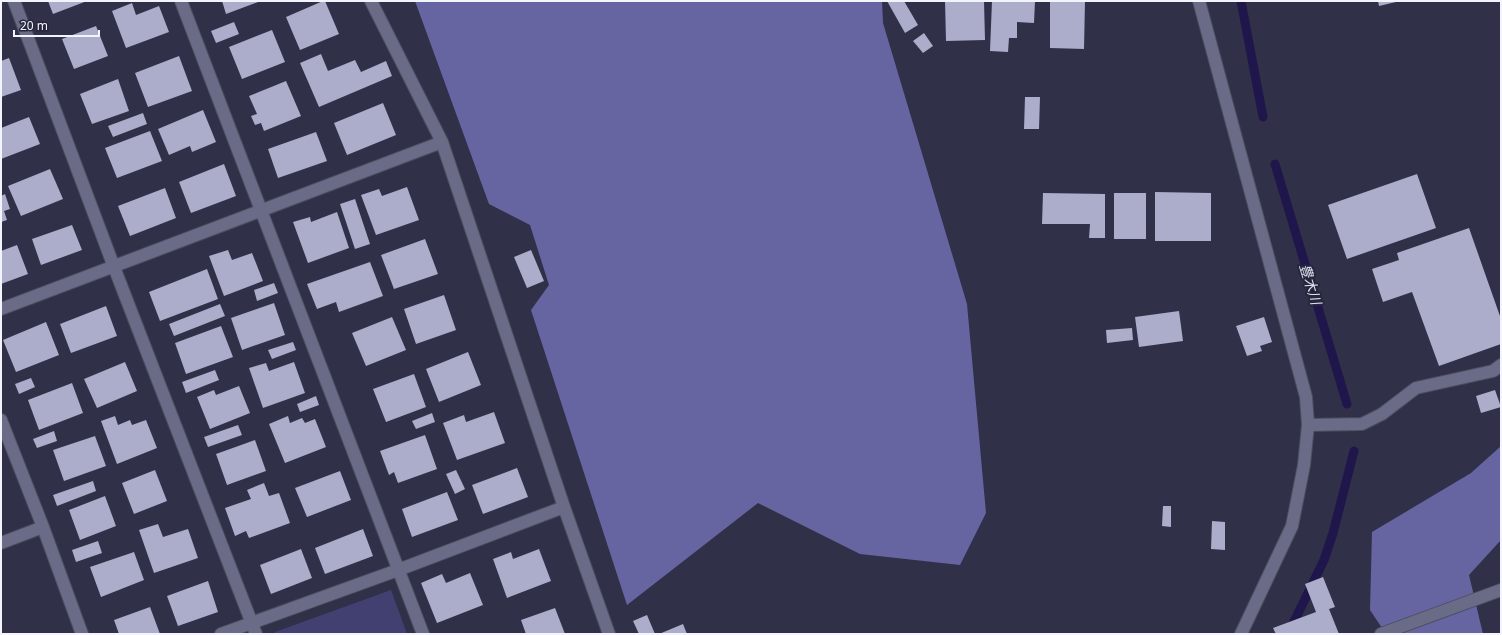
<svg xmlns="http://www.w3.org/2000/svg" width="1502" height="635" font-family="'Noto Sans','Noto Sans JP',sans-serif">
  <rect width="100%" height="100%" fill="#303048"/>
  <!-- green -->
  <path fill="#424071" d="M391,590l16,44h-131l-1,-2z"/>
  <!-- forest -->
  <path fill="#6665a1" d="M415,1h467l1,22 84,281 19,209 -26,52 -100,-11 -102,-51 -131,102 -96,-295 18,-25 -19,-60 -41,-21z
    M1501,446v94l-32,35 14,59h-97l-16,-24 2,-78 99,-59z"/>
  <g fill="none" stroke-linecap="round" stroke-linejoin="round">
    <!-- stream -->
    <path stroke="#1f174c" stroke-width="9" d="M1241,1l22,116
      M1275,164l72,240
      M1288,634l36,-74 9,-27 21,-82"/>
  </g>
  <!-- building -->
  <path fill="#abadca" d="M48,1h39l-34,13z
    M222,1h39l-35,13z
    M323,1h2l14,33 -39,16 -14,-33z
    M887,1h17l14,24 -13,8z
    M945,1h39l1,39 -39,1z
    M992,1h43l-1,22 -17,-1v16h-8l-1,14 -18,-1z
    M1050,1h35l-1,48 -34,-1z
    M1378,1h18v1l-17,4z
    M132,3l4,12 23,-9 10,26 -43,16 -14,-37z
    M234,22l5,12 -23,9 -5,-12z
    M96,26l12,30 -34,13 -12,-30z
    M272,30l13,32 -43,17 -13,-32z
    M924,33l9,13 -10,7 -10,-12z
    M321,54l7,17 27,-11 6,12 25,-11 6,15 -73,31 -19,-44z
    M179,56l13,35 -44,16 -13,-34z
    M9,58l12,32 -20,7v-36z
    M118,79l11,32 -37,13 -12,-30z
    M286,81l15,35 -37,15 -3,-8 -6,2 -4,-9 6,-2 -8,-18z
    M1025,97h15l-1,32h-15z
    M383,103l13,32 -49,20 -13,-32z
    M203,110l13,32 -24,10 -2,-6 -21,9 -11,-26z
    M143,113l4,11 -34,13 -5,-11z
    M29,117l11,27 -39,15v-31z
    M150,131l12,30 -45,17 -12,-30z
    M316,132l11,29 -49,17 -10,-29z
    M224,164l12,32 -45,17 -12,-31z
    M50,169l13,30 -42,17 -13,-30z
    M1417,174l19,54 -89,31 -19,-54z
    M407,187l12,33 -43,15 -15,-40 18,-6 3,7z
    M165,188l11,30 -46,18 -12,-30z
    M1155,192l56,1v48h-56z
    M1043,193l62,1v44h-16l1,-14h-48z
    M1114,193h32v46h-32z
    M5,194l5,15 -6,2 3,9 -6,2v-26z
    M355,199l15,45 -15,5 -15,-45z
    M337,212l12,36 -41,15 -15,-41 17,-5 1,5z
    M72,225l10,25 -41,15 -9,-26z
    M1469,228l32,91v25l-62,22 -27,-74 -29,10 -11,-33 27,-9 -2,-7z
    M425,239l13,35 -44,15 -13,-34z
    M17,245l11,29 -27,10v-33z
    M228,250l4,10 20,-7 11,28 -39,15 -15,-40z
    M531,250l13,31 -17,7 -13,-31z
    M370,262l13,34 -44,16 -3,-10 -19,7 -10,-25z
    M207,269l11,30 -58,22 -11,-29z
    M274,283l4,10 -21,8 -3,-11z
    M444,295l12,35 -40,14 -12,-35z
    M274,303l11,32 -43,15 -11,-32z
    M220,304l5,12 -51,20 -5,-12z
    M106,306l11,30 -46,17 -11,-29z
    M1179,311l4,30 -44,6 -4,-30z
    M392,317l14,33 -40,16 -14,-33z
    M1264,317l8,25 -12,4 2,5 -15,5 -11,-30z
    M46,322l13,33 -43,17 -13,-32z
    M221,326l12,31 -47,17 -11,-31z
    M1132,328l1,12 -26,3 -1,-13z
    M293,342l3,8 -24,9 -4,-9z
    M468,352l13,33 -42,17 -13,-33z
    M125,362l12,29 -40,17 -13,-29z
    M294,362l11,31 -42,15 -14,-40 17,-5 3,8z
    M215,370l4,10 -33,13 -4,-11z
    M414,374l12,33 -40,15 -13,-33z
    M31,378l4,9 -16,7 -4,-10z
    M72,383l11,30 -44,17 -11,-30z
    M239,386l11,27 -40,16 -13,-32 17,-7 2,5z
    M1495,390l6,17 -20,6 -5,-17z
    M316,396l3,9 -19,7 -3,-8z
    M494,412l11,31 -48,17 -14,-37 21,-8 2,7z
    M432,413l3,9 -19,7 -4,-8z
    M115,416l3,9 12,-5 2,5 14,-5 11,28 -40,16 -16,-43z
    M288,416l2,7 12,-5 3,5 10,-4 11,28 -41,16 -16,-39z
    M238,425l4,10 -34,12 -4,-10z
    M54,431l3,10 -20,7 -4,-9z
    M425,435l12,34 -39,14 -4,-11 -5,3 -9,-24z
    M95,436l11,30 -42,15 -11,-31z
    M255,440l11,31 -39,14 -11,-31z
    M517,468l11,29 -45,17 -11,-29z
    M155,470l12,31 -33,13 -12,-31z
    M456,470l9,19 -10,5 -9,-20z
    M340,471l11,29 -44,17 -12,-29z
    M93,481l3,10 -39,15 -4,-11z
    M264,483l5,13 10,-3 11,30 -41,15 -3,-7 -11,5 -10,-28 26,-9 -4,-9z
    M447,492l11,28 -46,17 -10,-28z
    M105,496l11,30 -36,14 -11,-30z
    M1163,506h8v21l-9,-1z
    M1212,521l13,1v28l-14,-1z
    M158,524l5,13 25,-8 10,29 -44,15 -15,-43z
    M363,529l10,27 -48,18 -10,-26z
    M98,541l4,12 -26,9 -4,-12z
    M301,549l11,29 -41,16 -11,-29z
    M539,549l12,32 -44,17 -14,-39 18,-7 2,7z
    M134,552l10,28 -43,17 -11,-30z
    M470,573l13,32 -46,18 -16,-40 21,-9 4,9z
    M1323,577l12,30 -6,2 10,25h-63l-3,-6 43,-16 -11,-28z
    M208,581l10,31 -40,14 -11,-30z
    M150,607l10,27h-41l-5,-14z
    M555,608l10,26h-39l-5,-14z
    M647,615l8,19h-16l-6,-13z
    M683,624l4,10h-28z"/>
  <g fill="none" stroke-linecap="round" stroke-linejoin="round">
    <defs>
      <path id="service" d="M1308,425l54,-1 20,-10 34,-26 77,-17 8,-6
        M1381,634l120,-44"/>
      <path id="minor" d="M14,1l100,266 142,367
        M181,1l242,633
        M371,1l71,141 122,365 45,127
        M1199,1l107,396 2,28 -4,40 -12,61 -51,108
        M1,309l441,-167
        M1,420l42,107 39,107
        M1,543l42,-16
        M221,634l177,-64 166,-63"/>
    </defs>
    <!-- service casing -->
    <use href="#service" stroke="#4d4d60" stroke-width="14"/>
    <!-- minor casing -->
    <use href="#minor" stroke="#4d4d60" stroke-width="14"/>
    <!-- service -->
    <use href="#service" stroke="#6a6b86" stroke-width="12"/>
    <!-- minor -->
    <use href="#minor" stroke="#6a6b86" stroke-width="12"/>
  </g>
  <g text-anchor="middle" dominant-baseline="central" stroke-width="4" stroke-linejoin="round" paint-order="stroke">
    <!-- water labels -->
    <g font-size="14" font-style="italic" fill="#e0e0f3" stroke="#26263d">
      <text transform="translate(1311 284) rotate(73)">豊木川</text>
    </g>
  </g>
  <!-- border -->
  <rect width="1502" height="635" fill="none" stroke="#f3f4fd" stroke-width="4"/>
  <!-- scale -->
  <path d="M14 30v6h85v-6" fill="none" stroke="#f3f4fd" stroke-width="2"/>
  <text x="20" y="30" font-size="12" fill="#f3f4fd" stroke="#26263d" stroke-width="3" paint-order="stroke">20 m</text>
</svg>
